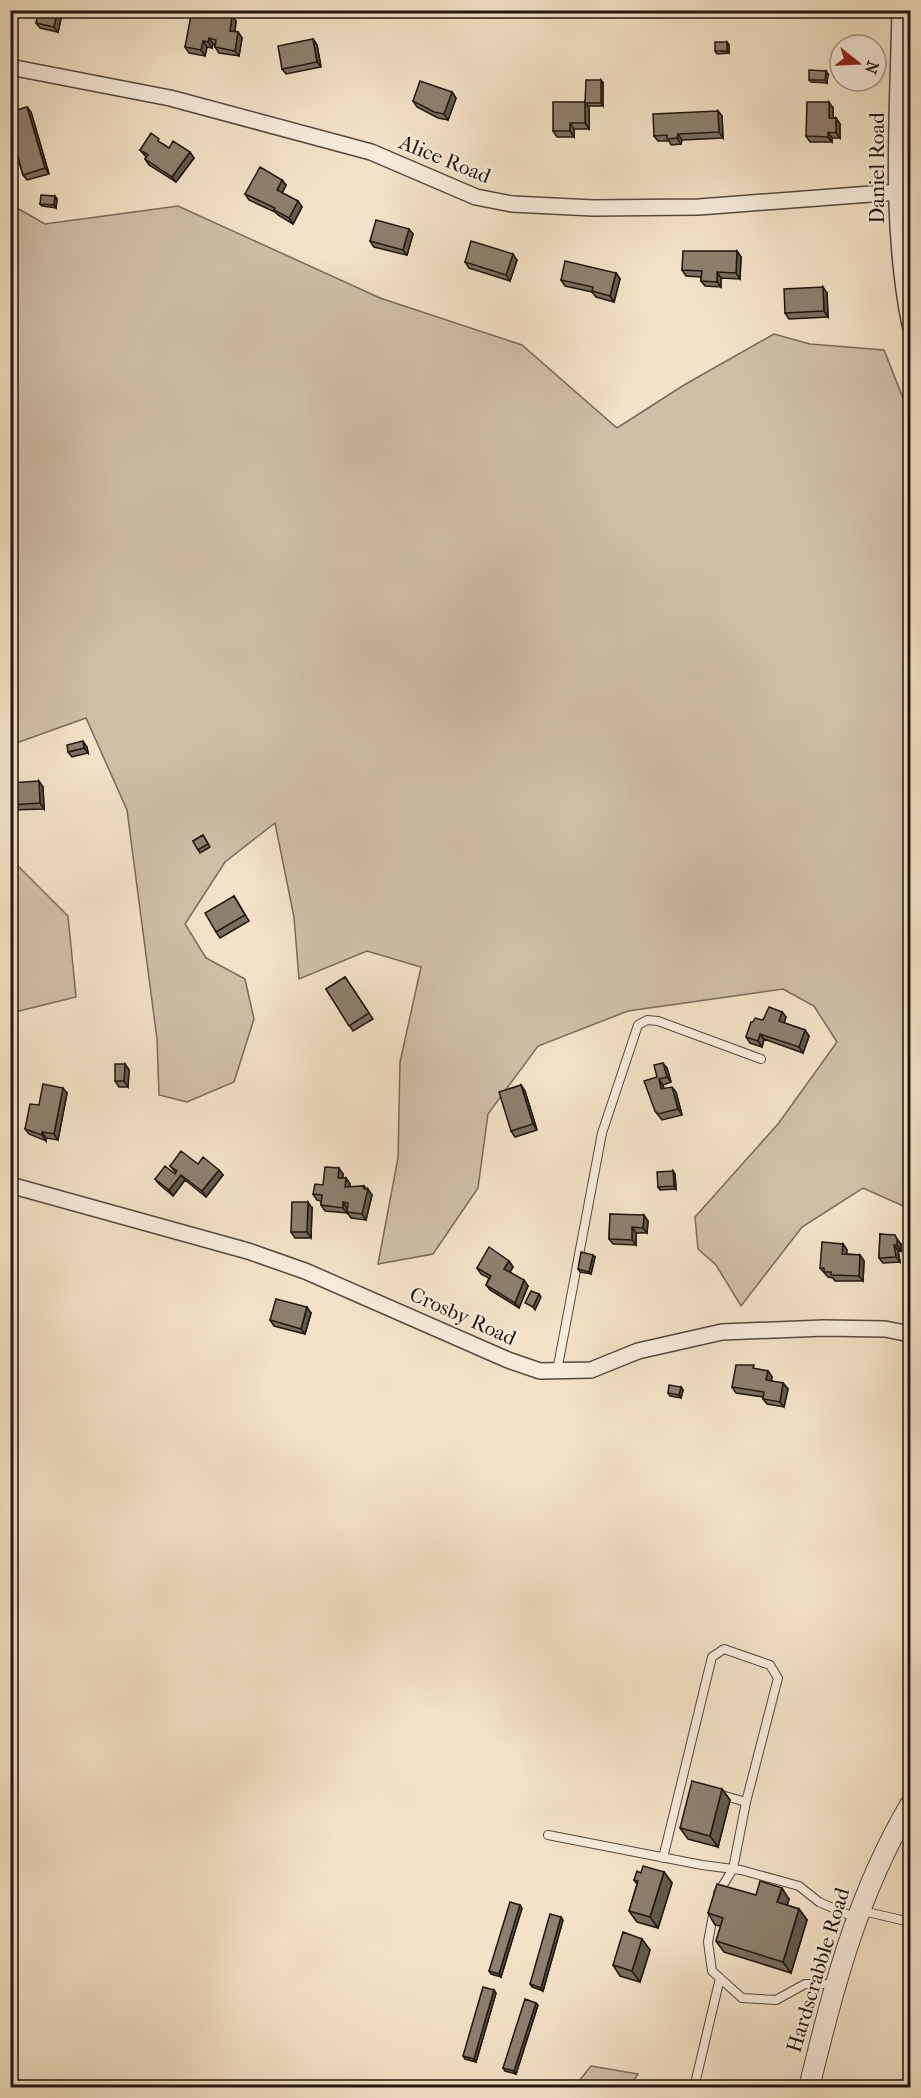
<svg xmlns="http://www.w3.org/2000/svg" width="921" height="2098" font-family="'IM FELL French Canon',serif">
  <rect width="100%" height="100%" fill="#f3e2c7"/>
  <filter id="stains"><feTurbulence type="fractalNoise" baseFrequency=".00333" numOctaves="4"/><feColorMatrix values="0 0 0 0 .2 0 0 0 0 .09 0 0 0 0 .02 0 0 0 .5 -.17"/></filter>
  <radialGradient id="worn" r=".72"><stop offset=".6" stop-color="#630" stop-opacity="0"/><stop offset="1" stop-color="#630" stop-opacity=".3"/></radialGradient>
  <!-- green -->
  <path fill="#cfbfa8" stroke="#786a5b" stroke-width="1.5" d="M10,204l35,20 133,-18 202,92 142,47 95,83 67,-43 90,-51 36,10 74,6 26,66v793l-47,-21 -61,39 -61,79 -25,-41 -18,-16 -3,-32 83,-93 59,-82 -23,-36 -31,-17 -155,22 -90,35 -50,68 -10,74 -45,66 -55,10 20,-106 2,-96 21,-95 -54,-16 -68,28 -5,-62 -19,-94 -50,39 -40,62 21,34 39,21 9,40 -20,63 -47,20 -28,-7 -2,-56 -30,-229 -41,-92 -75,27z
    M10,858l58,58 8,81 -65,16z
    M591,2066l47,8 -9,13h-55z"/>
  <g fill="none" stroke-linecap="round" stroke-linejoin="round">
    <defs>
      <path id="service" d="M557,1371l45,-238 36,-108 9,-5 11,1 103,38
        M718,1794l28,8
        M548,1835l154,30 39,5 58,16 20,16 37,16
        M663,1858l49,-201 12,-8 46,16 8,13 -32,124 -13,67 -15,24
        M714,1910l-6,32 4,29 30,27 34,2 29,-16h30
        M863,1911l47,11
        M694,2088l26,-110"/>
      <path id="minor" d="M900,10c-2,105 -11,211 10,315
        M10,67l160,31 201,54 105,45 36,7 81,4 106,-1 211,-16
        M10,1185l238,66 57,20 203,89 32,11 51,-1 47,-19 84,-19 102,-4 61,1 25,5"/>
      <path id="tertiary" d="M809,2088c24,-100 49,-195 101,-283"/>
    </defs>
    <!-- service casing -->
    <use href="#service" stroke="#55493c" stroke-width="10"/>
    <!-- minor casing -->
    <use href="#minor" stroke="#55493c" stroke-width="18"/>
    <!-- tertiary casing -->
    <use href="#tertiary" stroke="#55493c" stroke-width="22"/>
    <!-- service -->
    <use href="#service" stroke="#f7ecdb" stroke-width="8"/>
    <!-- minor -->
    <use href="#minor" stroke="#f7ecdb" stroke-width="15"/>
    <!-- tertiary -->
    <use href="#tertiary" stroke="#f7ecdb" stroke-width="20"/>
  </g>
  <!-- wall -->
  <path fill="#7a6e5f" stroke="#20160e" stroke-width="1.5" d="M63,10l-5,22 -18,-4 -4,-5 3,-12z
    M232,16l4,5 -1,11h3l4,6 -3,18 -20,-3 -4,-6v-3h-2l-1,4 -5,-1 -2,9 -16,-3 -4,-6z
    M313,39l4,6 4,22 -35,7 -4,-5z
    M727,42l2,3v8l-12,1 -2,-3z
    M826,71l2,3 -1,9 -16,-1 -2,-2z
    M603,83v23h-15l1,2v21h-15v8h-17l-4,-6 32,-29z
    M452,92l4,6 -8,22 -10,-2 -21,-11 -4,-6z
    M27,107l4,5 18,62 -22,6 -4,-5 -9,-30 -4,1v-34z
    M833,108v10h3l4,6v14h-8v4h-22l-4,-6z
    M718,111l4,5 1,22 -41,2 -1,4 -10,1 -2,-4h-11l-4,-5z
    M163,144l6,4 25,10 -18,24 -27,-17 -4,-6 1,-2 -6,-7z
    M282,180l4,5 -4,8 16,8 4,6 -9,17 -15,-9 -3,-3 -26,-12 -4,-6z
    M57,199l-1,9 -14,-2 -2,-2z
    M413,234l-6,21 -33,-8 -4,-6z
    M737,251l4,6 -1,22 -19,-1v9l-16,-1 -4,-5v-4l-15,-1 -4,-6z
    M517,260l-7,21 -41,-13 -4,-6z
    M616,273l4,6 -6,23 -18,-5 -4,-5 -27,-6 -4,-6z
    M827,293l1,24 -39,2 -4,-6z
    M87,747l1,6 -16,4 -4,-5z
    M10,783l33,4 1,22 -34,1z
    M203,835l7,12 -10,6 -7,-12z
    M234,896l15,25 -29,17 -4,-6z
    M345,977l28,42 -20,12 -27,-42z
    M782,1012l4,5 -2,6 21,7 4,6 -6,17 -39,-14 -2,8 -12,-4 -4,-6 7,-15 10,-2z
    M125,1064l4,6 -1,17h-9l-4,-6z
    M667,1068l4,14 -8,3 1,4 12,3 6,23 -20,5 -7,-9 2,-34z
    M521,1085l4,6 12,39 -22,7 -4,-6z
    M67,1093l-9,47 -12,-2v3l-17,-7 -4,-5 14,-24z
    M198,1164l25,11 -17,22 -21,-17 -12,16 -14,-12 -4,-5 20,-5 1,-1 -6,-7z
    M673,1171l2,3 1,15 -16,1 -2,-3z
    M343,1174v4h3l4,6v3l14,-1 8,9 -6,25 -15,-2 -4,-6v-4v5l-22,-2 -4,-6v-4l-4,-1 -4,-6 10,-9z
    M312,1208l-1,30h-16l-4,-6z
    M610,1214l38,7 -1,12h-11v12l-23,-1 -4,-5z
    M880,1234l21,10v7l-3,-1 2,12 -17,1 -4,-5z
    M843,1244l4,6 -1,4 14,1 4,6 -1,20h-28l-2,-3 -5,-1 -8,-9z
    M595,1257l-4,17 -11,-2 -2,-3z
    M509,1261l4,6 -3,5 18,14 -9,22 -29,-18 -4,-5 3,-7 -8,-4 -4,-6z
    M311,1313l-6,21 -31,-8 -4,-6z
    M756,1369l12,2 4,6 -1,4 12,2 5,6 -4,18 -17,-3 -4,-5v-2l-27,-4 -4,-6z
    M681,1387l2,3 -2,8 -11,-2 -2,-3z
    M910,1614v39l-4,-5 2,-7 -4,-6z
    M722,1789l8,11 -12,47 -30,-8 -8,-11z
    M664,1872l8,11 -14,45 -21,-6 -8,-11 8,-27 -3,-4 7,-7z
    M756,1895l33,4 -2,6 12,4 8,11 -16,53 -67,-21 -8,-11 5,-15 -6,-1 -7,-12z
    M522,1908l-21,69 -10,-3 -2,-3z
    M563,1920l-20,71 -11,-4 -2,-3z
    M650,1950l-10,32 -20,-6 -7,-11z
    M496,1993l-20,69 -11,-3 -2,-3z
    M538,2005l-22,69 -11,-3 -2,-3z"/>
  <!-- shaded-wall -->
  <path fill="#635a4d" stroke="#20160e" stroke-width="1.5" d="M58,10h5l-5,22 -4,-5z
    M232,16l4,5 -2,16 -4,-6z
    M238,32l4,6 -3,18 -4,-5z
    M209,38l4,6 -1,4 -4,-6z
    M313,39l4,6 4,22 -4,-5z
    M203,41l4,6 -2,9 -4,-6z
    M727,42l2,3v8l-2,-2z
    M826,71l2,3 -1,9 -2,-3z
    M601,80l2,3v23l-2,-3z
    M452,92l4,6 -8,22 -4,-6z
    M585,102l4,6v21l-4,-6z
    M829,102l4,6v15l-4,-5z
    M27,107l4,5 18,62 -4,-6z
    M718,111l4,5 1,22 -4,-6z
    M836,118l4,6v14l-4,-5z
    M570,123l4,6v8l-4,-6z
    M828,132l4,6v4l-4,-5z
    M678,134l4,6 -1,4 -4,-6z
    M190,152l4,6 -18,24 -4,-5z
    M282,180l4,5 -5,10 -4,-5z
    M55,196l2,3 -1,9 -2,-3z
    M298,201l4,6 -9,17 -4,-6z
    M409,229l4,5 -6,21 -4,-5z
    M737,251l4,6 -1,22 -4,-6z
    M513,254l4,6 -7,21 -4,-6z
    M717,272l4,6v9l-4,-5z
    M616,273l4,6 -6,23 -4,-6z
    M823,287l4,6 1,24 -4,-6z
    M83,741l4,6 1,6 -4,-5z
    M39,781l4,6 1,22 -4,-6z
    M782,1012l4,5 -3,10 -4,-6z
    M805,1030l4,6 -6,17 -4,-6z
    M760,1034l4,5 -2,8 -4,-6z
    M663,1063l4,5 4,14 -4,-5z
    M125,1064l4,6 -1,17 -4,-6z
    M659,1079l4,6 2,10 -4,-6z
    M521,1085l4,6 12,39 -4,-6z
    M672,1087l4,5 6,23 -4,-6z
    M63,1088l4,5 -9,47 -4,-6z
    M42,1132l4,6v3l-4,-6z
    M339,1168l4,6 -1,9 -4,-5z
    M219,1170l4,5 -17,22 -4,-6z
    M673,1171l2,3 1,15 -2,-3z
    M181,1175l4,5 -12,16 -4,-6z
    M346,1178l4,6 -1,9 -4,-6z
    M364,1186l4,5v-2l4,6 -6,25 -4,-6z
    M308,1202l4,6 -1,30 -4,-6z
    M343,1202l4,6v5l-4,-5z
    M644,1215l4,6 -1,12 -4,-5z
    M632,1227l4,6v12l-4,-5z
    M897,1239l4,5v7l-4,-6z
    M843,1244l4,6 -1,10 -4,-6z
    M894,1245l4,5 2,12 -4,-5z
    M593,1255l2,2 -4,17 -2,-2z
    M860,1255l4,6 -1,20 -4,-5z
    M509,1261l4,6 -5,8 -4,-6z
    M524,1280l4,6 -9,22 -4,-5z
    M539,1294l2,3 -6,13 -2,-3z
    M307,1307l4,6 -6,21 -4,-5z
    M768,1371l4,6 -2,9 -4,-6z
    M783,1383l5,6 -4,18 -4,-5z
    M681,1387l2,3 -2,8 -2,-3z
    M722,1789l8,11 -12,47 -8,-11z
    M664,1872l8,11 -14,45 -8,-11z
    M782,1888l7,11 -4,14 -8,-11z
    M520,1905l2,3 -21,69 -2,-3z
    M799,1909l8,11 -16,53 -8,-11z
    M561,1917l2,3 -20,71 -2,-3z
    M642,1939l8,11 -10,32 -8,-11z
    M494,1990l2,3 -20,69 -2,-3z
    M536,2003l2,2 -22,69 -2,-3z"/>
  <!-- building -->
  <path fill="#8e806e" stroke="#20160e" stroke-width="1.5" d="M39,10h19l-4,17 -18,-4z
    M192,10h10l30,6 -2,15 8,1 -3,19 -20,-4 1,-7 -7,-2 -1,4 -5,-1 -2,9 -16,-3z
    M313,39l4,23 -35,7 -4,-23z
    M715,42h12v9h-12z
    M809,70l17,1 -1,9h-16z
    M586,80h15v23h-16z
    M420,81l32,11 -8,22 -10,-2 -21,-11z
    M553,102h32v21h-15v8h-17z
    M807,102h22v16h7v15l-8,-1v5l-22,-1z
    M27,107l18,61 -22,7 -10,-36h-3v-27z
    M718,111l1,21 -41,2 -1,4 -10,1v-4l-13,1 -1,-22z
    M151,133l8,6 -1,2 11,7 4,-7 17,11 -18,25 -27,-18 3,-4 -8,-5z
    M260,167l22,13 -5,10 21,11 -9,17 -15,-8 1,-2 -30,-14z
    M41,195l14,1 -1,9 -14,-1z
    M376,220l33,9 -6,21 -33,-9z
    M471,241l42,13 -7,21 -41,-13z
    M683,251h54l-1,22 -19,-1v10l-16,-1 1,-10 -20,-1z
    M565,261l51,12 -6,23 -18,-5 1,-4 -32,-7z
    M823,287l1,24 -39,2 -1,-24z
    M83,741l1,7 -16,4 -1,-7z
    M39,781l1,22 -30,2v-22z
    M203,835l5,9 -10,6 -5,-9z
    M234,896l11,19 -29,17 -11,-19z
    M345,977l24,36 -20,13 -23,-37z
    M769,1007l13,5 -3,9 26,9 -6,17 -39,-13 -2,7 -12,-4 5,-15h2l2,-4 8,2z
    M663,1063l4,14 -8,2 2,10 11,-2 6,22 -20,5 -3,-3 -11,-30 13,-4 -3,-12z
    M115,1064h10l-1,17h-9z
    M43,1084l20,4 -9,46 -12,-2v3l-17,-6 5,-25 9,1z
    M521,1085l12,39 -22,7 -12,-39z
    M181,1151l17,13 5,-7 16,13 -17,21 -21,-16 -12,15 -14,-11 10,-13 10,8 2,-3 -7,-5z
    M325,1167l14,1 -1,10h8l-1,9 19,-1v3h4l-6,25 -15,-2 1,-9 -5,-1v6l-22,-3 1,-10 -9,-1 2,-10 8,1z
    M673,1171l1,15 -16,1 -1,-15z
    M292,1202h16l-1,30h-16z
    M610,1214l34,1 -1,13 -11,-1v13l-23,-1z
    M880,1234l15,1 2,4v6h-3l2,12 -17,1z
    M822,1242l21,2 -1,10 18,1 -1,21 -28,-1v-3h-7v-4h-4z
    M489,1247l20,14 -5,8 20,11 -9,23 -29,-18 5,-9 -14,-8z
    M581,1252l12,3 -4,17 -11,-3z
    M531,1291l8,3 -6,13 -8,-4z
    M276,1299l31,8 -6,22 -31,-9z
    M736,1365h18l-1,3 15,3 -2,9 17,3 -3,19 -17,-3 1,-7 -32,-5z
    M669,1385l12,2 -2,8 -11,-2z
    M910,1614v35l-4,-1 4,-11 -6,-2z
    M692,1781l30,8 -12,47 -30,-8z
    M643,1866l21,6 -14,45 -21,-6 9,-30 -4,-1 3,-9 4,2z
    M760,1881l22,7 -5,14 22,7 -16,53 -67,-21 7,-23 -15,-5 9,-29 39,11z
    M510,1902l10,3 -21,69 -10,-3z
    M550,1914l11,3 -20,71 -11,-4z
    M623,1932l19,7 -10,32 -19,-6z
    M483,1987l11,3 -20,69 -11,-3z
    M525,1999l11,4 -22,68 -11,-3z"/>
  <g text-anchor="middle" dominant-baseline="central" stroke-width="4.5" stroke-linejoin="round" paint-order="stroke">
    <!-- street labels -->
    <g font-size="21" fill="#20160e" stroke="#f7ecdb">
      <text transform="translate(445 159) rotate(22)">Alice Road</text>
      <text transform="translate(877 168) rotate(-90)">Daniel Road</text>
      <text transform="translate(463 1316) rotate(24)">Crosby Road</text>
      <text transform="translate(818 1970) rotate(-73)">Hardscrabble Road</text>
    </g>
  </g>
  <!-- margin -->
  <rect width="921" height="2098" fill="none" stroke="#f3e2c7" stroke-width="36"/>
  <rect x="12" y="12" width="897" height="2074" fill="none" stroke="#20160e" stroke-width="3"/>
  <rect x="18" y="18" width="885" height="2062" fill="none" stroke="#20160e" stroke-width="1.5"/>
  <!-- north arrow -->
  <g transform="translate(858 63) rotate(108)"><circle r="28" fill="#f7ecdb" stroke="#a19689" stroke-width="1.5"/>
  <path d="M0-4.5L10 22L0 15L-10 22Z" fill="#8f2418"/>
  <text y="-9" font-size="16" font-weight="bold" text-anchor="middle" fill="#20160e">N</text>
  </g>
  <rect width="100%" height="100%" filter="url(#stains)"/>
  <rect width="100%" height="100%" fill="url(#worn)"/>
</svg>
